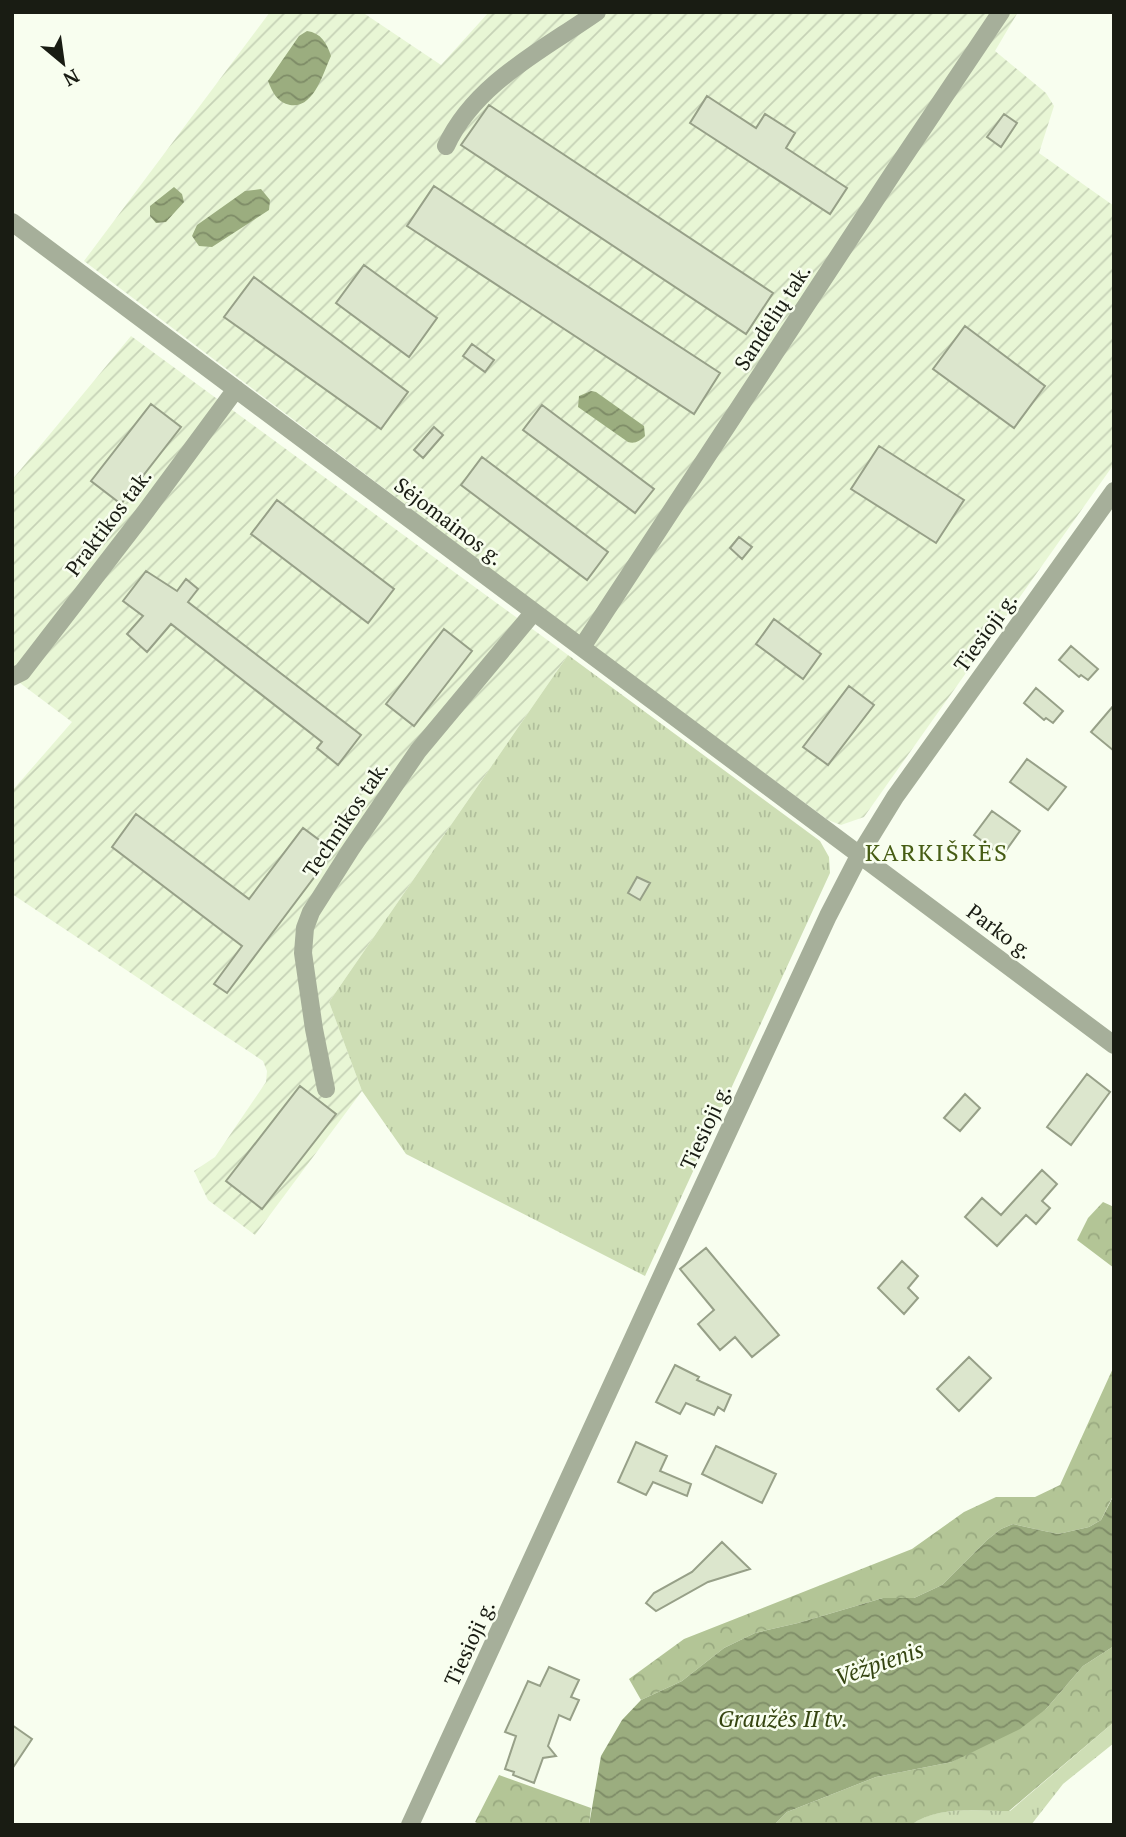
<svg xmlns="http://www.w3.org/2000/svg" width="1126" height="1837" font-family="'PT Serif',serif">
  <defs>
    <pattern id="industrial-furrows" width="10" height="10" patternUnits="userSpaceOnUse" patternTransform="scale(1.75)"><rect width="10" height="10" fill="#e8f6d5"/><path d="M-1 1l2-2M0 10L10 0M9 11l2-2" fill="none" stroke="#c6d2b6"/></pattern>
    <pattern id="grass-tufts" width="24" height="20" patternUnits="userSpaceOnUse" patternTransform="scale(1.75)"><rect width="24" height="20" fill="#cedeb5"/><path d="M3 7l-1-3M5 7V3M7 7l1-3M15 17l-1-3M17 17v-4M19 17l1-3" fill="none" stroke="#b0be9b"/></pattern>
    <pattern id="forest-crowns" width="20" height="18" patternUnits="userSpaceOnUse" patternTransform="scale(1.75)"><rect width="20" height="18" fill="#b3c596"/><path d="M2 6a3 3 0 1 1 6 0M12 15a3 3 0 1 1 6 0" fill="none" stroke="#99a980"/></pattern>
    <pattern id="water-waves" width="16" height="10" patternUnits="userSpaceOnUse" patternTransform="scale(1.75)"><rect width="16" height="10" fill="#9bad7f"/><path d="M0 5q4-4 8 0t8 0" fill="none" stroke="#7e8c67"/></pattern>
  </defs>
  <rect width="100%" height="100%" fill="#f8feef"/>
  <!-- industrial -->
  <path fill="url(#industrial-furrows)" d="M270,12h92l79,53 48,-53h529l-23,39 51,42 8,13 -15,47 75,53v258l-250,353 -23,8 -13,-5 -245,-181 -499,-378z
    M131,336l437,319 -239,347 33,89 -107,144 -47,-35 -14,-29 21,-14 51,-75 1,-11 -4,-10 -251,-167v-103l60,-69 -60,-45v-197z"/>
  <!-- grass -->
  <path fill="url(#grass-tufts)" d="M568,655l252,186 9,16 1,16 -185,403 -239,-122 -44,-63 -33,-89z
    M1114,1722v21l-51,41 -32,41h-120c26,-20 68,-14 99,-14z"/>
  <!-- forest -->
  <path fill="url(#forest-crowns)" d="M1103,1202l11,5v61l-37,-28 11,-22z
    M1114,1366l-1,130 -12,24 -12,7 -31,7 -45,-10 -12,5 -14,11 -45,45 -28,13h-31l-85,25 -43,10 -31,15 -42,33 -41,19 -12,-21 55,-40 228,-90 52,-37 32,-15h39l25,-12z
    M1114,1646v76l-105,89c-31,0 -71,-6 -98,14h-137l13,-13 89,-35 76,-15 94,-53 37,-43z
    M499,1775l92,33 -2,17h-108l-6,-3z"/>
  <!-- water -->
  <path fill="url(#water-waves)" d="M307,31c14,2 20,12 24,25 -8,17 -17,53 -41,49 -12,-2 -18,-13 -22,-24l31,-45z
    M174,187l8,7 2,8 -18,20 -10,1 -6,-7v-10z
    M261,189l9,11 -1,10 -57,37 -13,-1 -7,-10 5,-11 48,-34z
    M591,391l5,1 48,34 1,10c-5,5 -10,8 -17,6l-50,-35 1,-11z
    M1114,1475v171l-31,20 -37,43 -26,20 -68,33 -76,15 -89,35 -13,13h-185l12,-69 21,-36 19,-20 41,-19 42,-33 31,-15 43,-10 85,-25h31l28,-13 45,-45 14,-11 12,-5 45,10 31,-7 12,-7 12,-23z"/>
  <!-- building -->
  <path fill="#dce6cd" stroke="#97a088" stroke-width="2" d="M707,96l49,32 9,-14 30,19 -9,15 61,40 -17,26 -140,-91z
    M489,105l284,188 -27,41 -285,-189z
    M1004,114l13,9 -16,24 -14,-10z
    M434,186l286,187 -26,41 -287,-188z
    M364,265l73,53 -28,39 -73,-54z
    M254,277l154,115 -27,37 -157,-112z
    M965,326l80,60 -31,42 -81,-59z
    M472,344l22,16 -9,12 -22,-16z
    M151,404l30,23 -60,77 -30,-23z
    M542,405l112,84 -19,24 -112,-83z
    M434,427l9,8 -20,23 -9,-8z
    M879,446l85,54 -28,43 -85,-54z
    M482,457l126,95 -21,28 -126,-95z
    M277,500l117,89 -26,34 -117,-89z
    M739,537l13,10 -10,12 -12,-11z
    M146,571l31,20 9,-12 12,10 -10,13 173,133 -23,30 -21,-17 5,-6 -151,-118 -24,28 -20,-18 16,-18 -20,-15z
    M774,619l47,35 -18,25 -47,-35z
    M444,629l28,22 -58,75 -28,-22z
    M1071,646l27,23 -10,11 -7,-5 -2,2 -20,-17z
    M849,686l25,19 -46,60 -25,-18z
    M1036,688l27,23 -10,12 -7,-5 -2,2 -20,-17z
    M1114,705v46l-23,-19z
    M1027,759l39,28 -18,23 -38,-28z
    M992,811l28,20 -18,25 -28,-21z
    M136,814l113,85 54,-71 31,23 -107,142 -13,-9 28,-38 -130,-99z
    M637,877l13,6 -10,17 -12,-7z
    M1087,1074l23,18 -39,53 -24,-18z
    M300,1086l36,28 -74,95 -36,-28z
    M965,1094l15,14 -20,23 -16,-13z
    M1042,1170l15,14 -15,17 8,7 -14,16 -10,-9 -29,31 -32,-29 17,-19 19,17z
    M706,1248l73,87 -27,22 -17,-20 -15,13 -22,-26 16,-14 -34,-41z
    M902,1261l16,15 -10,12 10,10 -14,16 -26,-26z
    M969,1357l22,21 -32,33 -22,-22z
    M675,1365l24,12 -2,3 34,15 -7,16 -6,-4 -4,8 -28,-12 -6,11 -24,-12z
    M636,1442l31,14 -7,15 31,13 -4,12 -34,-14 -7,13 -28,-13z
    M716,1446l60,28 -14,29 -60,-29z
    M722,1542l28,27 -42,13 -52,29 -10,-8 8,-10 38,-21z
    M549,1667l30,13 -8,17 8,3 -9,20 -11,-5 -11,31 8,10 -13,2 -9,25 -21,-8 1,-3 -9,-3 11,-33 -11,-4 23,-51 12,5z
    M12,1725l20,14 -20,30z"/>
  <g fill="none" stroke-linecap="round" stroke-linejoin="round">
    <!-- street -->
    <path stroke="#a6af9a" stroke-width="18" d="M446,146c29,-63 97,-96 151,-134
      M12,222l1102,823
      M582,647l311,-474 108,-161
      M12,677l10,-5 124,-161 90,-122
      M326,1089l-12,-60 -11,-76 2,-25 6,-16 40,-63 67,-98 115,-138
      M410,1825l275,-600 143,-309 32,-62 35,-57 219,-306"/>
  </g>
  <g text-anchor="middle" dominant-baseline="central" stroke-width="5" stroke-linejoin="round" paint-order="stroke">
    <!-- street labels -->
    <g font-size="21" fill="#191c13" stroke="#f8feef">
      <text transform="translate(772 317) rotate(-57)">Sandėlių tak.</text>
      <text transform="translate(449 521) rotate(37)">Sėjomainos g.</text>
      <text transform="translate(108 522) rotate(-53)">Praktikos tak.</text>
      <text transform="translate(985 632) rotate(-54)">Tiesioji g.</text>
      <text transform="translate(345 819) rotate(-56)">Technikos tak.</text>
      <text transform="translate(1000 931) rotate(37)">Parko g.</text>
      <text transform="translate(705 1127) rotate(-65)">Tiesioji g.</text>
      <text transform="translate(469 1643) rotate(-65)">Tiesioji g.</text>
    </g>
    <!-- water labels -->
    <g font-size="23" font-style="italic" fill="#354511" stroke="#f8feef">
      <text transform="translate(879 1663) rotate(-19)">Vėžpienis</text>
      <text x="783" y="1718">Graužės II tv.</text>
    </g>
    <!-- quarter labels -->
    <g font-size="24" letter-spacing="2" fill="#475d14" stroke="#f8feef">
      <text x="937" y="852">KARKIŠKĖS</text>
    </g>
  </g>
  <!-- border -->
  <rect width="1126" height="1837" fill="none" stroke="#191c13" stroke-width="28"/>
  <!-- north arrow -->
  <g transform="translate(63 63) rotate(151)" stroke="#f8feef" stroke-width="5" paint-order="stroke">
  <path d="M0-5L12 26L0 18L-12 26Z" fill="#191c13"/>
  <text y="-10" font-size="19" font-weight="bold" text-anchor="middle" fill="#191c13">N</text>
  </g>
</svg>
